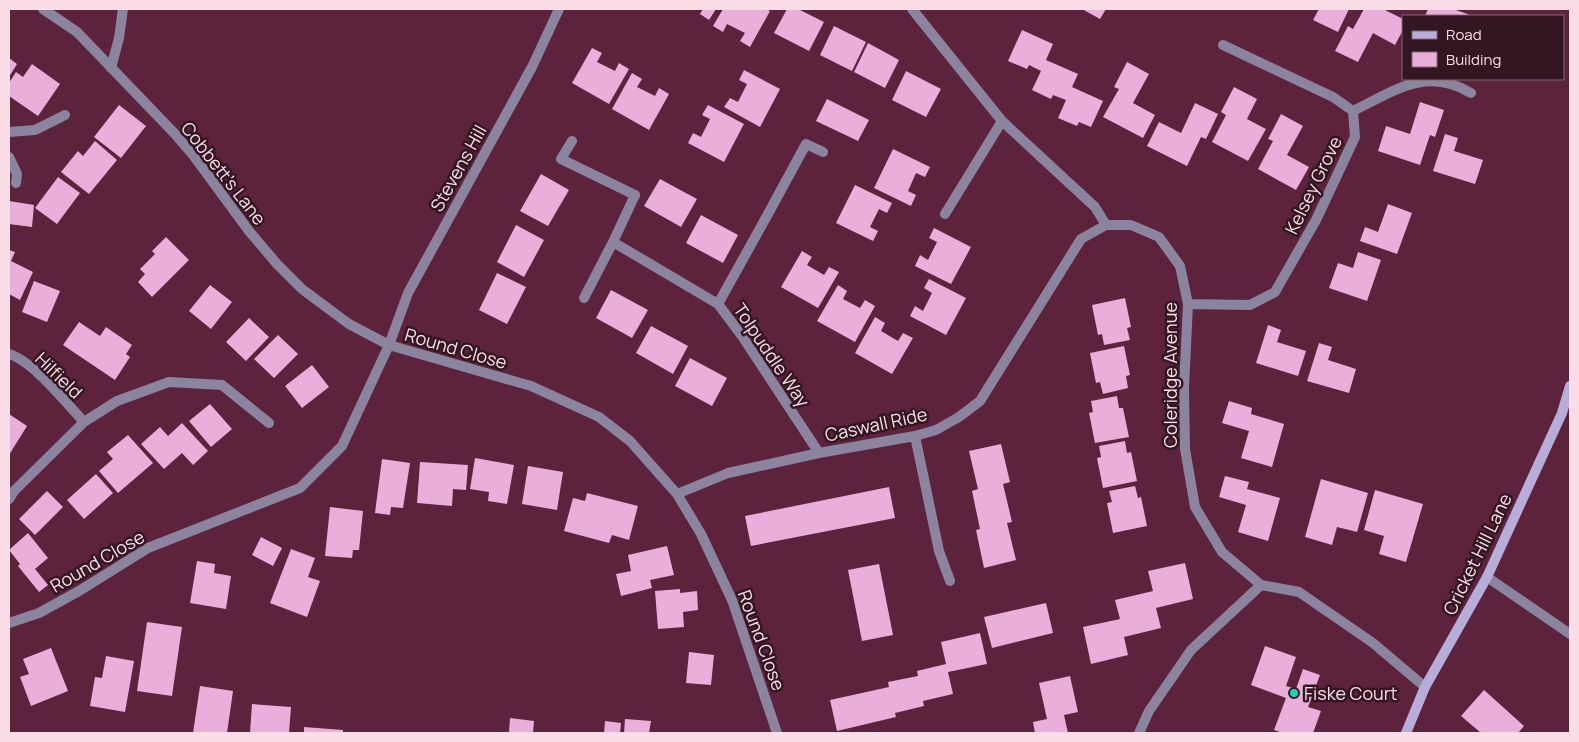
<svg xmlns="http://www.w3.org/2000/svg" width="1579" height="742" font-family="Manrope,sans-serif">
  <rect width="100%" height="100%" fill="#5d223c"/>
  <!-- building -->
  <path fill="#eaaedb" d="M703,9h13l-7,11 -9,-6z
    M723,9h43l4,2 -20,36 -10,-6 5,-8 -18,-9 -4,8 -10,-6z
    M787,9h11l26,13 -15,29 -35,-18z
    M1082,9h24l-6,10z
    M1319,9h30l-11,23 -25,-12z
    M1364,9h19l20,10v11l-8,15 -22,-12 -15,29 -23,-11 13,-25 5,3z
    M1428,9h25l20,7h-48z
    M834,26l32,16 -14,29 -32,-16z
    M1022,30l31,14 -7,16 32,14 -6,13 31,14 -12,26 -12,-5 -2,4 -19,-8 8,-18 -13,-5 -2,4 -19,-9 9,-19 -12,-6 -2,4 -19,-8z
    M868,43l31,17 -14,28 -31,-16z
    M592,48l10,5 -5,9 18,9 4,-8 10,6 -20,35 -37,-21z
    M9,58l8,6 -8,13z
    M1127,62l22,12 -16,29 22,12 -12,23 -40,-21 16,-28 -5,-2z
    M32,64l28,20 -22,32 -29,-20v-13l7,-11 7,5z
    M744,70l36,19 -20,38 -36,-20 6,-9 8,4 9,-18 -8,-4z
    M906,71l35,18 -15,28 -34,-17z
    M632,73l10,6 -5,8 18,9 4,-8 10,6 -20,36 -37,-21z
    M1234,87l23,12 -10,20 19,10 -18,32 -36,-19 14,-27 -5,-3z
    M827,99l42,21 -11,21 -42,-20z
    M1420,102l24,8 -9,27 -5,-2 -10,30 -42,-14 8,-25 24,8z
    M1195,103l23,11 -12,25 -5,-2 -14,29 -40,-20 12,-24 22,11z
    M119,105l27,21 -25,32 -27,-21z
    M708,105l36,19 -20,38 -36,-19 5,-10 8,4 9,-18 -8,-4z
    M1281,114l22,12 -16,29 22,12 -13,23 -38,-21 15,-28 -5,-2z
    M1445,134l13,4 -4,13 29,9 -8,24 -42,-13z
    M95,141l22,19 -28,34 -28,-22 17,-21 5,5z
    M893,149l37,18 -5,10 -9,-4 -8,18 8,4 -5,11 -37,-18z
    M541,174l28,16 -21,36 -28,-15z
    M58,177l22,16 -23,31 -22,-16z
    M660,179l37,20 -16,28 -37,-21z
    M855,185l37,18 -5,10 -8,-4 -9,18 8,4 -5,10 -37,-18z
    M9,201l25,4 -2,22 -23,-3z
    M1388,204l24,9 -15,41 -37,-13 5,-14 13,5z
    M701,215l37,20 -15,28 -37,-20z
    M516,225l28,15 -20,37 -27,-15z
    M934,228l37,19 -20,37 -36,-18 5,-11 8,5 9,-18 -8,-4z
    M166,237l23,23 -37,37 -14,-15 7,-8 -5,-5 15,-15 -3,-3z
    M9,250l6,2 -4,9 22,11 -13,28 -11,-6z
    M802,251l10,6 -5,8 17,10 5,-8 10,5 -21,36 -37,-21z
    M1358,252l23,8 -14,41 -38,-13 9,-25 15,5z
    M497,273l29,14 -19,37 -28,-14z
    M929,279l37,19 -20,37 -36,-19 5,-10 8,5 9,-18 -8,-5z
    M34,281l26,10 -13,31 -25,-10z
    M210,285l22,17 -21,27 -22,-18z
    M838,285l9,6 -4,8 17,9 5,-8 10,6 -20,36 -38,-21z
    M611,290l37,20 -16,28 -36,-20z
    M1125,298l6,29 -4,1 3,12 -26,5 -2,-11 -4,1 -6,-30z
    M875,317l10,6 -4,8 17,10 5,-8 10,5 -21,36 -37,-21z
    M249,318l20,19 -23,24 -20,-19z
    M79,322l21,14 6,-9 26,18 -6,9 4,3 -15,23 -52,-35z
    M1268,325l13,5 -4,12 29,9 -8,25 -42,-13z
    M651,326l37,20 -15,28 -37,-21z
    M278,335l20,19 -24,24 -20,-19z
    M1319,343l13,4 -4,13 28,9 -7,24 -42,-12z
    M1124,346l6,29 -4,1 2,12 -25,6 -3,-12 -4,1 -6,-30z
    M690,358l37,20 -15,28 -37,-20z
    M312,365l17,22 -27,21 -17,-22z
    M1117,396l2,12h4l6,29 -34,6 -6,-30 4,-1 -2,-11z
    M1229,401l23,7 -1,6 33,10 -12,43 -31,-9 8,-27 -27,-8z
    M210,404l22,25 -21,18 -22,-26z
    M9,414l18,12 -18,29z
    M182,423l26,28 -15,14 -11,-12 -18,16 -23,-25 19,-17 8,9z
    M128,435l25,28 -35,30 -19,-22 14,-12 -6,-7z
    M1125,441l2,12 4,-1 6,29 -34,7 -6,-30 4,-1 -2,-11z
    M1001,444l9,38 -7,2 9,38 -5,1 9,37 -32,8 -8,-38 4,-1 -8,-38 6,-2 -9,-38z
    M475,458l39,7 -7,39 -19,-3 1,-9 -19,-3z
    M382,459l28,4 -7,45 -12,-1 -1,8 -15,-2z
    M420,462l48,3 -2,25 -13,-1 -1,17 -35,-3z
    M528,466l35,6 -6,38 -35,-6z
    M96,474l17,19 -29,26 -17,-19z
    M1225,476l24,6 -2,7 33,9 -12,43 -30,-9 8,-27 -27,-8z
    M1321,479l47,14 -11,39 -20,-5 -5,18 -27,-8z
    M1135,486l3,12 3,-1 6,29 -34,7 -6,-30 5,-1 -3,-11z
    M889,487l6,31 -144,28 -6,-30z
    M1375,490l48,14 -17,58 -27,-8 5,-18 -20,-6z
    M47,491l16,16 -28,28 -16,-16z
    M587,493l51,13 -9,34 -17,-5 -3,8 -45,-12 9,-33 12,3z
    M330,507l33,4 -4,39h-6l-1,8 -27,-2z
    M28,533l20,25 -13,11 13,16 -9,7 -21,-26 2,-2 -11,-14z
    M261,537l21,11 -9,18 -21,-11z
    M667,546l7,29 -24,5 2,8 -31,8 -5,-22 15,-3 -3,-16z
    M291,549l24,9 -7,19 12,4 -13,36 -37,-14z
    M197,561l18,3 -1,9 17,3 -5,33 -36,-6z
    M1185,563l8,36 -37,9 5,20 -37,9 4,18 -37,9 -8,-37 37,-8 -5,-19 38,-9 -5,-20z
    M879,564l14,71 -31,6 -14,-71z
    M680,589v4l17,-2 1,19 -15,2 1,15 -26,2 -3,-38z
    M1046,603l7,30 -61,15 -8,-31z
    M147,622l35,5 -10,69 -35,-5z
    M980,633l7,31 -39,8 5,22 -30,7 1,5 -29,7 1,4 -59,14 -7,-31 59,-13 -1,-5 30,-6 -1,-5 29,-7 -5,-22z
    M1265,646l31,11 -10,29 10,3 7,-20 17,6 -12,32 13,4 -8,22h-33v-1l-6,-2 12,-32 -35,-13z
    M51,648l17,43 -37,15 -11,-29 9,-3 -6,-15z
    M689,652l25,3 -3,30 -25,-2z
    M106,656l28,5 -9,51 -35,-6 5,-29 7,1z
    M1070,676l8,36 -14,3 4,18h-33l-2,-11 14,-3 -8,-36z
    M200,686l33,5 -6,42h-34z
    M1484,690l40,36 -6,7h-37l-20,-17z
    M252,704l39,3 -2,26h-39z
    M510,718l24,3 -1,12h-24z
    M625,719l26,2 -2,12h-25z
    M605,721l16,2 -1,10h-16z
    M304,727l39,3v3h-39z"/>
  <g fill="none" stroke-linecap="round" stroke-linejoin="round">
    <!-- lane -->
    <path stroke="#8a849f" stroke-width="10" d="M111,68l8,-30 4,-29
      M1353,111c41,-20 73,-45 118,-18
      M9,132l26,-2 30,-15
      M572,141l-11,18 74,36
      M9,157l8,17 -1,9
      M768,214l38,-70 17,8
      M117,401l52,-19 53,3 47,38"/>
    <!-- street -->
    <path stroke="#8a849f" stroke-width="10" d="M43,9l34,23 98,102 18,21 56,76 28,33 25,25 47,35 40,21 142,41 68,31 31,24 47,53 24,40 31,66 45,133
      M912,9l90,112 93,86 11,18h25l28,12 21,29 8,38 -4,84 1,61 10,58 27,45 39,33 38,7 74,51 52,44
      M945,214l57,-93
      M613,242l22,-47
      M584,298l29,-56 105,62 24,32 77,117
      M718,304l50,-90
      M1188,304l62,1 25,-13 41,-72 39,-83 -2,-26 -20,-14 -110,-52
      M9,354c24,7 57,49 75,68
      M915,436l24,115 11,30
      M677,494l51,-21 91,-20 96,-17 21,-6 23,-13 21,-16 101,-162 25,-14
      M9,499l5,-8 70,-69 33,-21
      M1487,577l83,57
      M9,623l30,-10 40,-22 69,-43 152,-60 42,-42 47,-101 19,-52 124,-226 27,-58
      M1139,733l10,-22 42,-61 70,-65"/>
    <!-- secondary -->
    <path stroke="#b7add9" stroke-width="10" d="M1406,733l19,-46 62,-110 75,-164 8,-27"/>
  </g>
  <!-- markers -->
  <circle fill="#16d5b3" stroke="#321722" stroke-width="2" cx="1294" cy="693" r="5"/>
  <g text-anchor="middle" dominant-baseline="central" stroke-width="5" stroke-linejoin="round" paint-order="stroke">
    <!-- street labels -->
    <g font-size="18" fill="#fbdde7" stroke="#321722">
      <text transform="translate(458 168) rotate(-61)">Stevens Hill</text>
      <text transform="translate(224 173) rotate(52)">Cobbett's Lane</text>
      <text transform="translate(1313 185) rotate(-64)">Kelsey Grove</text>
      <text transform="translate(456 348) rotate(16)">Round Close</text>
      <text transform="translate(772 355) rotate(56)">Tolpuddle Way</text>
      <text transform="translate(59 375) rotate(44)">Hilfield</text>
      <text transform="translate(1170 375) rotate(-90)">Coleridge Avenue</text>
      <text transform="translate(876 424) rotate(-12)">Caswall Ride</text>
      <text transform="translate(1477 554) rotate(-64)">Cricket Hill Lane</text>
      <text transform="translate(97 561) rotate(-30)">Round Close</text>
      <text transform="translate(762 640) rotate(70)">Round Close</text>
    </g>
    <!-- poi labels -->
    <g font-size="18" fill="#fbdde7" stroke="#321722" text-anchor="start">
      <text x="1304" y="693">Fiske Court</text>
    </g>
  </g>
  <!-- border -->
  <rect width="1579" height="742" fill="none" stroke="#fbdde7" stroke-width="20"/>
  <!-- legend -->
  <rect x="1402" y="15" width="162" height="65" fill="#321722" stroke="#826671"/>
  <rect x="1412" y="31" width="25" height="8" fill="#b7add9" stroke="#826671"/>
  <text x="1446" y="40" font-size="15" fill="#fbdde7">Road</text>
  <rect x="1412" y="52" width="25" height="15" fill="#eaaedb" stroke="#826671"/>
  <text x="1446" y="65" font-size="15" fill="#fbdde7">Building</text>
</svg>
